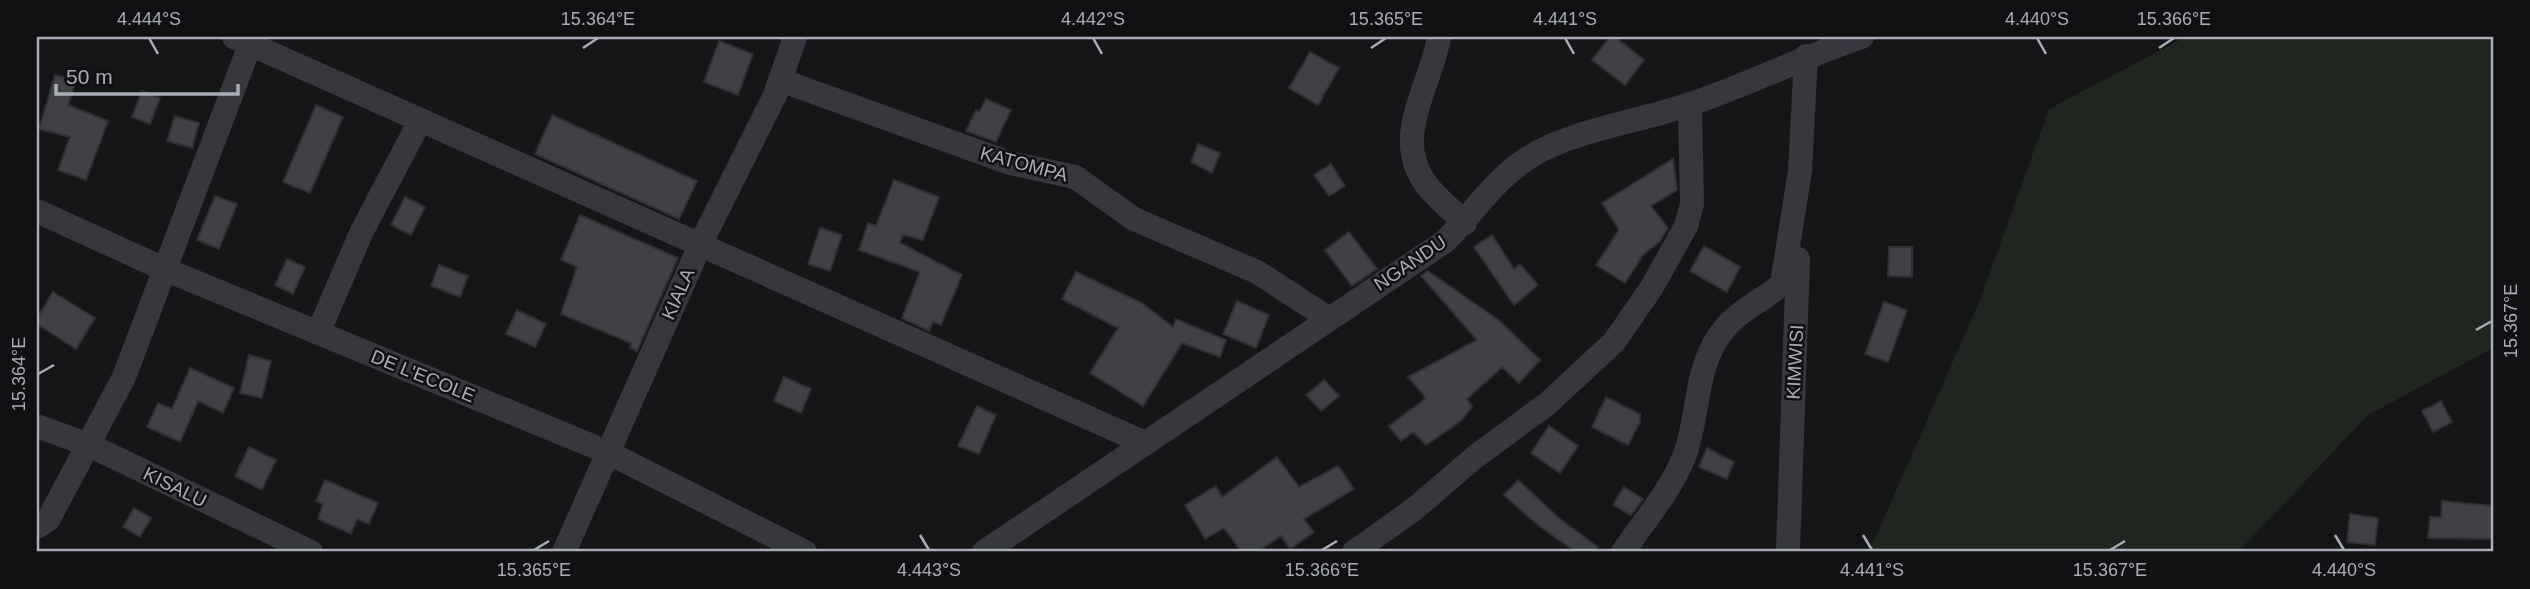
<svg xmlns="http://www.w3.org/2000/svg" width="2530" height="589" font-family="Helvetica,sans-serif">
  <rect width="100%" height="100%" fill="#161618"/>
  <!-- green -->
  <path fill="#1e261f" d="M2185,37h308v311l-125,67 -130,137h-369l111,-252 69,-191z"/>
  <!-- building -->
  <path fill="#404145" stroke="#303034" stroke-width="2" d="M1610,37h5l29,23 -19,25 -33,-25z
    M719,41l34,13 -15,41 -34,-13z
    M1310,52l29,16 -21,37 -29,-17z
    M55,75l21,6 -8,24 40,16 -22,59 -28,-10 12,-33 -31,-8z
    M142,91l18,7 -10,26 -18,-7z
    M986,99l25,11 -15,32 -30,-11 10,-21 3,2z
    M316,105l27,12 -33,76 -27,-11z
    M552,115l145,66 -18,38 -144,-65z
    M175,116l24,7 -7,25 -25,-7z
    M1198,144l22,9 -8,20 -21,-11z
    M1673,159l4,31 -26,16 17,22 -8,13 -17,14 -18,28 -29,-18 23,-35 -17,-27z
    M1331,164l14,22 -16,10 -15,-21z
    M894,180l45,17 -16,43 -20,-5 -3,8 62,32 -21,50 -8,-3 -4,9 -27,-13 18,-46 -61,-22 9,-27 8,3z
    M215,196l22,8 -18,45 -22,-9z
    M405,197l20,10 -14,28 -20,-10z
    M580,215l98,43 -41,93 -7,-3 1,-5 -70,-29 16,-47 -16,-7z
    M820,228l22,7 -12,36 -22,-7z
    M1349,232l28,37 -25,17 -27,-36z
    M1492,235l22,34 6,-5 18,21 -24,20 -40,-58z
    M1704,246l36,21 -13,25 -37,-21z
    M1889,247h23v30l-24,-1z
    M287,259l18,8 -12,27 -18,-9z
    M439,265l29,11 -8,21 -29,-11z
    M1428,271l72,50 40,39 -21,23 -17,-16 -35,32 5,8 -11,14 -35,24 -13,-13 -12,9 -12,-15 37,-28 -18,-21 69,-37 -56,-64z
    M1076,272l66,31 31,24 3,-8 50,21 -6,17 -38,-14 -39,63 -53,-33 28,-45 -56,-29z
    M53,292l42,26 -19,31 -39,-25v-6z
    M1237,301l32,14 -13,33 -33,-14z
    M1884,302l23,8 -19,52 -23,-8z
    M517,310l29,14 -11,23 -29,-13z
    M249,355l22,6 -9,37 -22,-5z
    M190,368l44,20 -11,25 -25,-12 -18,41 -33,-15 11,-24 14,6z
    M784,377l27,12 -10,24 -27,-12z
    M1324,380l15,16 -18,15 -15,-16z
    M1606,397l34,17v8l-12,23 -36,-18z
    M2441,401l11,21 -19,10 -11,-21z
    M977,406l19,9 -17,39 -21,-8z
    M1549,426l29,20 -18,27 -29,-20z
    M249,447l27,13 -14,30 -27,-14z
    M1707,448l27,14 -7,17 -28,-12z
    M1277,457l22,30 39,-21 16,23 -50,30 10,13 -24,17 -9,-13 -24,16h-15l-18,-24 -19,11 -20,-34 31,-19 6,11z
    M325,480l53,23 -9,21 -12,-5 -6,15 -33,-15 5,-15 -7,-3z
    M1518,480l42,39 38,28 -4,5h-18l-37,-26 -35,-31z
    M1624,487l19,12 -12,16 -18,-10z
    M2442,501l51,5v33l-65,-1 2,-21h11z
    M134,508l17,10 -11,19 -17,-10z
    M2350,514l28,4 -3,27 -28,-3z"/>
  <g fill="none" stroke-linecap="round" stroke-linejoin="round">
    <!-- minor -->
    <path stroke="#37383d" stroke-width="24" d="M234,37l911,406
      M1439,37c-8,49 -48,100 -13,147 10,14 26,26 39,39
      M780,80l230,83 65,14 59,42 123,53 71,46
      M37,211l127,58 443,183 198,100
      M318,333l44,-102 58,-110
      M37,426l52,19 222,107
      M37,527l11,-7 76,-143 129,-340
      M564,552l137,-309 74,-148 20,-58
      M984,552l460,-310c29,-28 52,-65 87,-86 44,-26 108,-35 157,-51 59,-20 115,-48 174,-68
      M1354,552l59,-42 62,-53 72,-53 67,-62 38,-55 34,-61 6,-22 -2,-100
      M1623,552c20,-30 47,-60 61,-95 15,-39 10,-81 33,-118 16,-27 43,-36 65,-55l18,-113 6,-115
      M1788,552l10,-293"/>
  </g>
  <!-- ticks -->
  <path fill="none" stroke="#a8adb8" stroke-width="2.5" d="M149,38l9,16M1093,38l9,16M1565,38l9,16M2037,38l9,16M583,48l15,-10M1371,48l15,-10M2159,48l15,-10M2476,330l16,-9M38,374l16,-9M920,535l9,15M1863,535l9,15M2335,535l9,15M534,550l15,-9M1322,550l15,-9M2110,550l15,-9"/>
  <g text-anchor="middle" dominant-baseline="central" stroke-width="5" stroke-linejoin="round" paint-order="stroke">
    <!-- street labels -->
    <g font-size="19" fill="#a8adb8" stroke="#111113">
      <text transform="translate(1024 164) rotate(15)">KATOMPA</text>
      <text transform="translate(1410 263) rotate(-34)">NGANDU</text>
      <text transform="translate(678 294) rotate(-66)">KIALA</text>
      <text transform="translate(1795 362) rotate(-87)">KIMWISI</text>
      <text transform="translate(423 376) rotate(22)">DE L'ECOLE</text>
      <text transform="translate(175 487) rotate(26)">KISALU</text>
    </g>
  </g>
  <!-- border -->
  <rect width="2530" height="589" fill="none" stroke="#111113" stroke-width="77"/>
  <!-- scale -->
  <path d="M56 84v10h182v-10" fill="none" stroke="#a8adb8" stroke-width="3.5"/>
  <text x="66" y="84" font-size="21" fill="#a8adb8" stroke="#111113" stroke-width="5" paint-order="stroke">50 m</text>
  <rect x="38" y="38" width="2454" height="512" fill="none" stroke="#a8adb8" stroke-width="2.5"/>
  <g font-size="18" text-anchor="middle" fill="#a8adb8">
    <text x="149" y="25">4.444°S</text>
    <text x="598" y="25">15.364°E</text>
    <text x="1093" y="25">4.442°S</text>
    <text x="1386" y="25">15.365°E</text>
    <text x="1565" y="25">4.441°S</text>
    <text x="2037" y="25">4.440°S</text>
    <text x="2174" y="25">15.366°E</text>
    <text transform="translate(2511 321) rotate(-90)" y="6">15.367°E</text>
    <text transform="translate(19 374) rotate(-90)" y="6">15.364°E</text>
    <text x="534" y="576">15.365°E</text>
    <text x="929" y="576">4.443°S</text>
    <text x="1322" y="576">15.366°E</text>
    <text x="1872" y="576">4.441°S</text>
    <text x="2110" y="576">15.367°E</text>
    <text x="2344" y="576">4.440°S</text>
  </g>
</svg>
